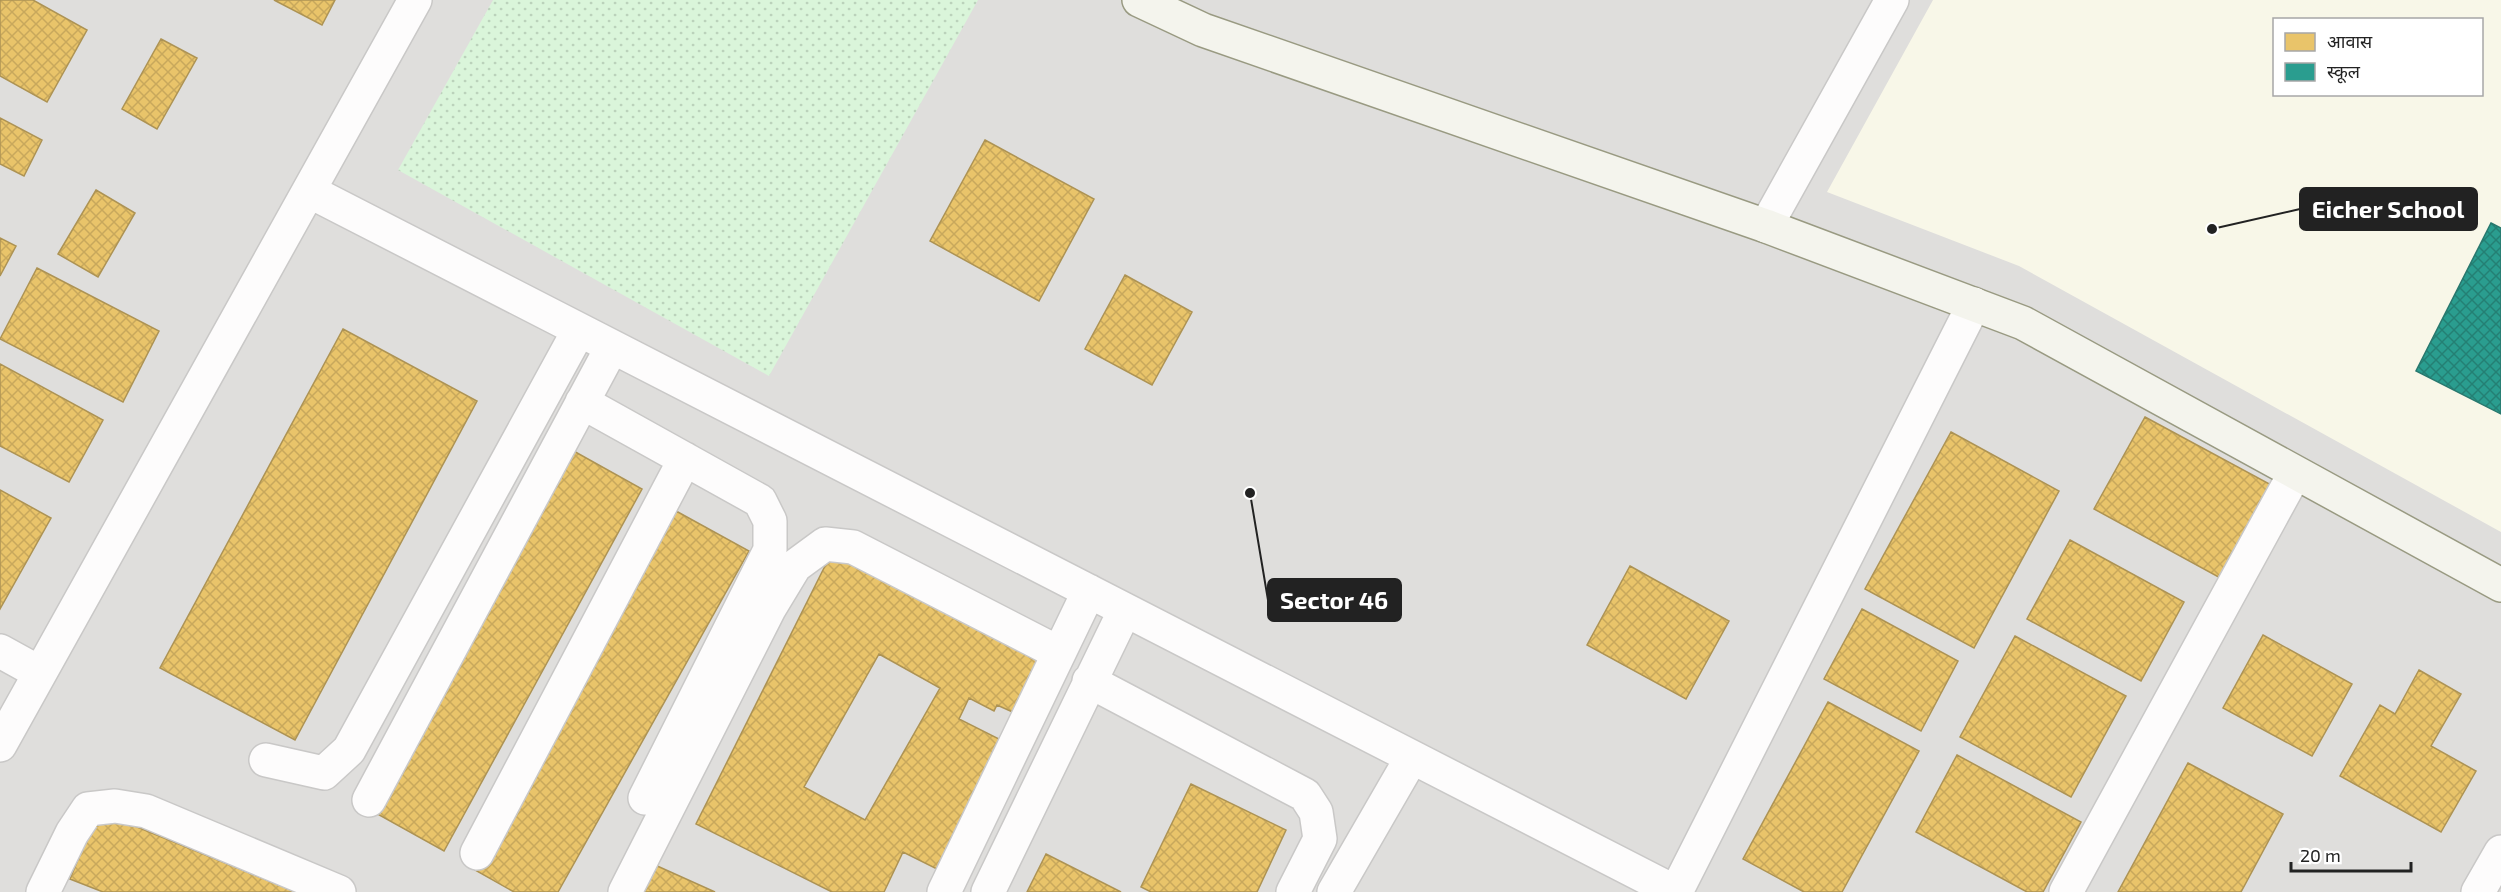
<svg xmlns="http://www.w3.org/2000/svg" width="2501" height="892" font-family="'Exo 2','Noto Sans Devanagari',sans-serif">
  <defs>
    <pattern id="park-dots" width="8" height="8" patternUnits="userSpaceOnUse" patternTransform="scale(1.5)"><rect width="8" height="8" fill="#daf5da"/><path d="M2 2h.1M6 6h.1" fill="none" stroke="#bbd2bb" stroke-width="1.8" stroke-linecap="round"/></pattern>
    <pattern id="homes-cross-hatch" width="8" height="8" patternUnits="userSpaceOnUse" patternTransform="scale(1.5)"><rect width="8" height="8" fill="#e9c46a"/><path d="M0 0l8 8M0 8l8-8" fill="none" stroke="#c8a85c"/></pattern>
    <pattern id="schools-cross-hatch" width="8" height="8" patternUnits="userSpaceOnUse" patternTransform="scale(1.5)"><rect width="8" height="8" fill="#2a9d8f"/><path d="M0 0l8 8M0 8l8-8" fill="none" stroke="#248074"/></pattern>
  </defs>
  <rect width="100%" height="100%" fill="#f0eeeb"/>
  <!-- residential -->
  <path fill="#dfdedc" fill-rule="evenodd" d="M0,0h2501v892h-2501zM2274,20h208v74h-208z"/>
  <!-- education -->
  <path fill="#f8f7e8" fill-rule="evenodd" d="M1933,0h568v532l-482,-266 -192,-74zM2274,20h208v74h-208z"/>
  <!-- park -->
  <path fill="url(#park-dots)" d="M493,0h485l-209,376 -371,-206z"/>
  <!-- homes -->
  <path fill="url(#homes-cross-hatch)" stroke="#ad9354" stroke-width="1.5" fill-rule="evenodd" d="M0,0h33l54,30 -40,72 -47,-26z
    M274,0h61l-13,25z
    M161,39l36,19 -40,71 -35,-20z
    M0,118l42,22 -18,36 -24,-12z
    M985,140l109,59 -55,102 -109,-60z
    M96,190l39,23 -37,64 -40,-23z
    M0,238l16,8 -16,30z
    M37,268l122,63 -36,71 -123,-63z
    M1125,275l67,37 -40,73 -67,-36z
    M343,329l134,72 -182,339 -135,-72z
    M0,364l103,56 -34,62 -69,-36z
    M2145,417l130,70 -51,93 -130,-71z
    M1951,432l108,59 -85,157 -109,-59z
    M570,449l72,40 -198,362 -72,-40z
    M0,490l51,28 -51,91z
    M676,511l73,40 -191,341h-44l-39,-22z
    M2070,540l114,62 -43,79 -114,-62z
    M831,554l213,105 -27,55 -20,-9 -3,6 -25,-13 -10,21 44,22 -64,129 -36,-18 -19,40h-52l-136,-68zM879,654l61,34 -75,132 -61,-33z
    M1630,566l99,55 -43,78 -99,-54z
    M1862,609l96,52 -37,70 -97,-52z
    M2263,635l89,49 -40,72 -89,-48z
    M2015,636l111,60 -55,101 -111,-60z
    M2419,670l42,24 -30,52 45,25 -35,61 -101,-56 40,-71 15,9z
    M1828,702l91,49 -77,141h-38l-61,-33z
    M1957,755l124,67 -38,70h-16l-111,-60z
    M2188,763l95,51 -42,78h-123z
    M1191,784l95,46 -29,62h-106l-10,-5z
    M98,811l198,81h-193l-33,-13z
    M1046,854l75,38h-94z
    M655,865l60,27h-72z"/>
  <!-- schools -->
  <path fill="url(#schools-cross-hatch)" stroke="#28786e" stroke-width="1.5" d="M2491,223l10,5v186l-85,-43z"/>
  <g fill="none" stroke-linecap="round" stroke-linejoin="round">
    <defs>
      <path id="street" d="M309,191l1366,701
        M1766,226l126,-226
        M582,402l178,99 10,20v29l-125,248
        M0,651l40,22
        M1089,681l216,114 11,17 4,27 -27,53
        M0,745l415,-745
        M266,760l58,13 25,-23 230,-420
        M369,800l243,-453
        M477,853l208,-394
        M43,892l29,-59 16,-24 27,-3 31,5 193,81
        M625,892l144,-283 26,-43 30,-22 28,3 206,106
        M944,892l145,-301
        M988,892l137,-282
        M1334,892l78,-135
        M1676,892l298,-588
        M2066,892l229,-419
        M2478,892l23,-40"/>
      <path id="secondary" d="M1139,0l64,30 563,196 257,97 478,262"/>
    </defs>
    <!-- street casing -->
    <use href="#street" stroke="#c9c8c7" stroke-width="36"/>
    <!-- secondary casing -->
    <use href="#secondary" stroke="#999a82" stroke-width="36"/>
    <!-- street -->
    <use href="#street" stroke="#fdfcfc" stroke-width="33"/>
    <!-- secondary -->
    <use href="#secondary" stroke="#f4f4ed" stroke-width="33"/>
  </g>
  <!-- callouts -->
  <path fill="none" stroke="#222" stroke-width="2" d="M2212 229L2300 209M1250 493L1268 600"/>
  <g fill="#222" stroke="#fff" stroke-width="2">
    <circle cx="2212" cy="229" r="6"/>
    <circle cx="1250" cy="493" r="6"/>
  </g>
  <g fill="#222" stroke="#222" stroke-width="2">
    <rect x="2300" y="188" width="177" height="42" rx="6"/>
    <rect x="1268" y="579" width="133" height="42" rx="6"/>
  </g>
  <g font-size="24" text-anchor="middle" font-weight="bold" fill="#fff">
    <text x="2388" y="218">Eicher School</text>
    <text x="1334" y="609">Sector 46</text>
  </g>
  <!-- legend -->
  <rect x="2273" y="18" width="210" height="78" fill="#ffffff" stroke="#a7a7a7" stroke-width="1.5"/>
  <rect x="2285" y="33" width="30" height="18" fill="#e9c46a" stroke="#a7a7a7" stroke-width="1.5"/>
  <text x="2327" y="48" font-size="18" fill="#222222">आवास</text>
  <rect x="2285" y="63" width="30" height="18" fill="#2a9d8f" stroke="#a7a7a7" stroke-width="1.5"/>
  <text x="2327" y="78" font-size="18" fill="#222222">स्कूल</text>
  <!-- scale -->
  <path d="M2291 862v9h120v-9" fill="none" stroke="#222222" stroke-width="3"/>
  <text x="2300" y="862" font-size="18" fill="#222222" stroke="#ffffff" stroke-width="4.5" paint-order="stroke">20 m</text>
</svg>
